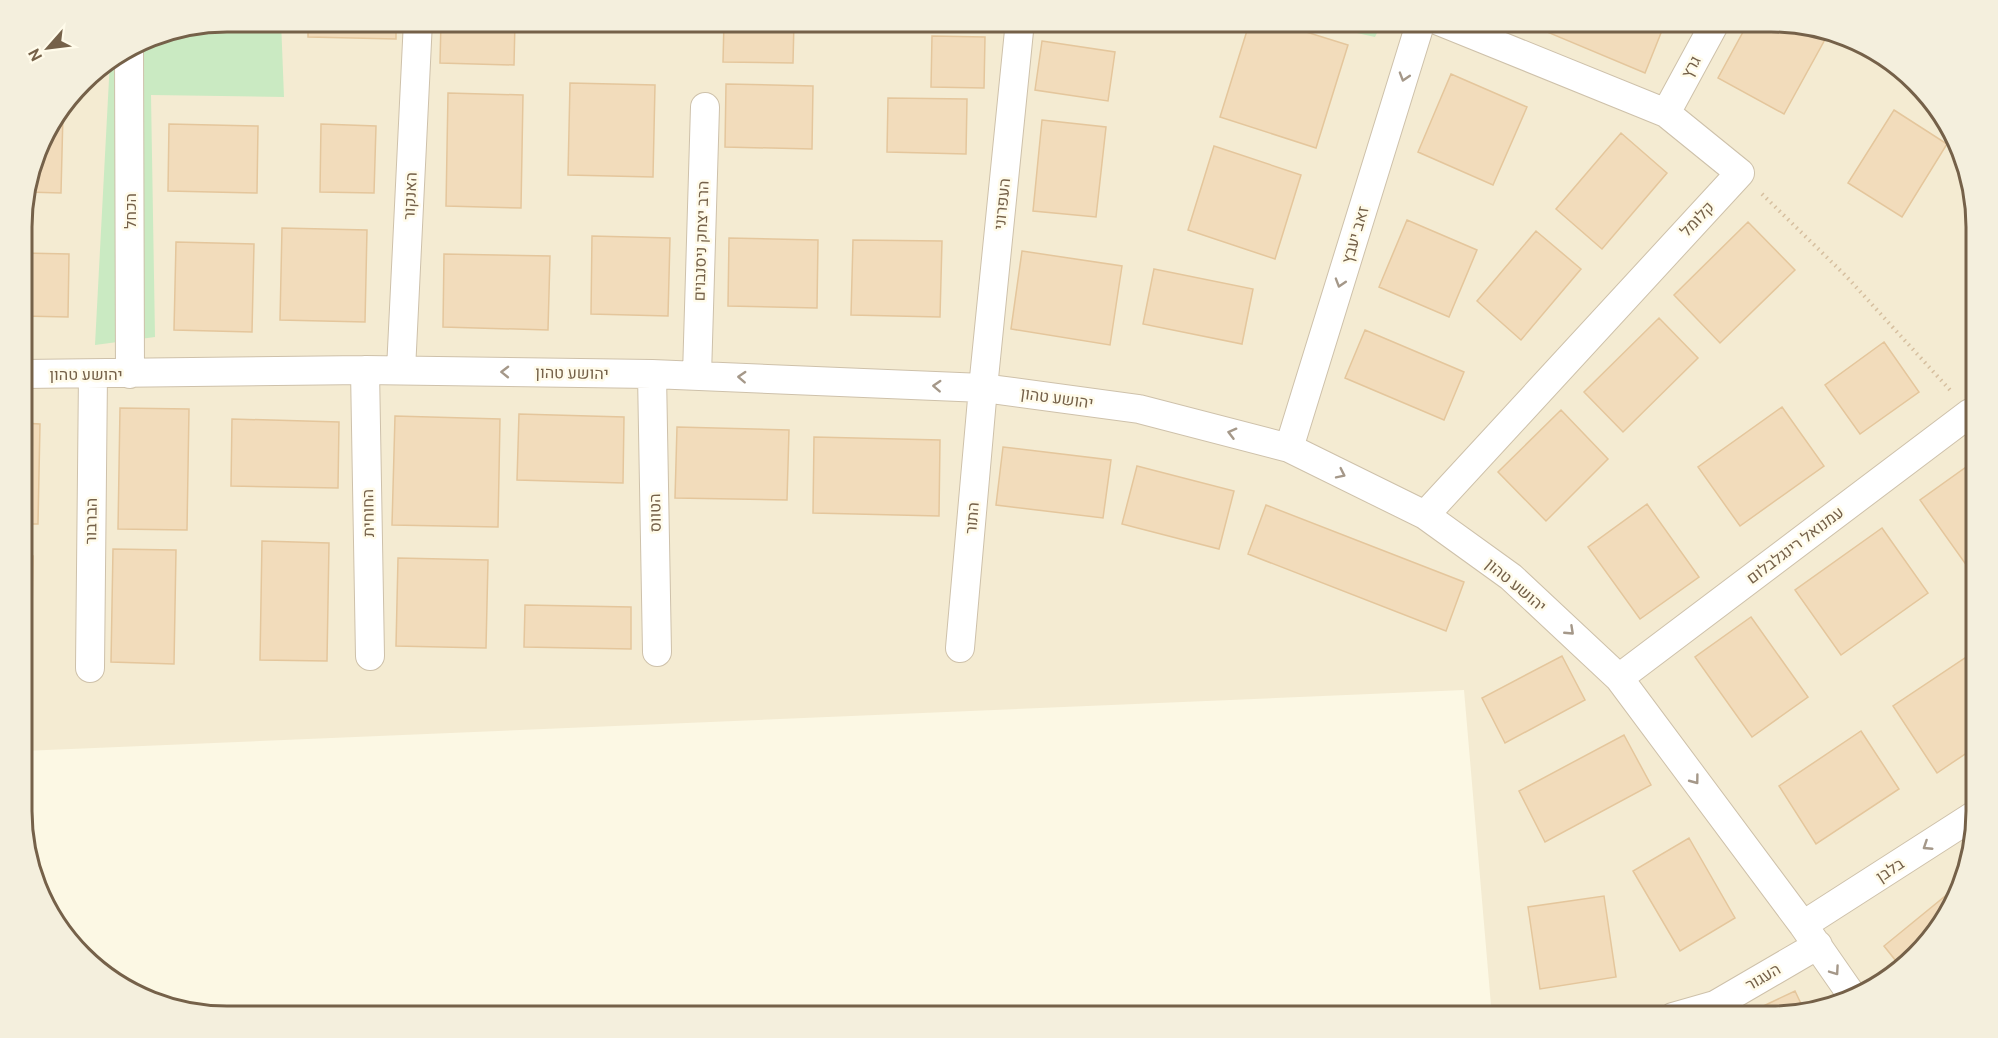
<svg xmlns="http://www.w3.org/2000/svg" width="1998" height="1038" font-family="Cabin,Heebo,sans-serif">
  <rect width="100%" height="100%" fill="#fcf8e4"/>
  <!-- residential -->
  <path fill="#f4ebd2" d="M227,21h1544l92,21 79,70 33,88 2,612 -21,91 -71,80 -100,34h-293l-28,-327 -1441,61 -2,-538 21,-77 49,-64 57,-35z"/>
  <!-- green -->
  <path fill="#caeac2" d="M227,21h54l3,76 -133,-2 4,242 -60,8 15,-285 38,-23z
    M1303,21h80l-8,16z"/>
  <!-- building -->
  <path fill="#f2dcbb" stroke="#e4c69c" stroke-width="1.5" d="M308,21h88v18l-88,-2z
    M441,21h74l-1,44 -74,-2z
    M724,21h70l-1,42 -70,-1z
    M1250,21h21l77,24 -32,103 -96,-31z
    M1521,21h126l16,7 -18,45z
    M1749,21h23l56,13 -44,80 -66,-36z
    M932,36l53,1 -1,51 -53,-1z
    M1042,41l73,11 -7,49 -73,-11z
    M1451,74l76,33 -34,78 -75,-33z
    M570,83l85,2 -2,92 -85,-2z
    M726,84l87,2 -1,63 -87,-2z
    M448,93l75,2 -2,113 -75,-2z
    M888,98l79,1 -1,55 -79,-2z
    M1894,110l53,34 -45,73 -54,-34z
    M60,113h3l-2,80 -34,-1 15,-56z
    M1042,120l64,7 -10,90 -63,-6z
    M169,124l89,2 -1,67 -89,-2z
    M321,124l55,2 -2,67 -54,-1z
    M1621,133l46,40 -65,76 -46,-40z
    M1214,146l87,29 -26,84 -87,-29z
    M1407,220l70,30 -28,67 -70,-30z
    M1748,222l47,48 -75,73 -46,-48z
    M282,228l85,2 -2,92 -85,-2z
    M1536,231l45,38 -60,71 -44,-39z
    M592,236l78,2 -2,78 -77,-2z
    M729,238l89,2 -1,68 -89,-2z
    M853,240l89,1 -2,76 -89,-2z
    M176,242l78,2 -2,88 -78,-2z
    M1022,251l100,15 -12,79 -99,-16z
    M22,253l47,1 -1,63 -46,-1z
    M444,254l106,2 -2,74 -105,-3z
    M1154,269l99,20 -11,55 -99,-20z
    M1659,318l39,40 -75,74 -39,-40z
    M1365,330l99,42 -20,48 -99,-42z
    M1884,342l35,50 -59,42 -35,-49z
    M1782,407l42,59 -84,60 -42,-59z
    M120,408l69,1 -2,121 -69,-1z
    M1561,410l47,49 -62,62 -48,-49z
    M519,414l105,3 -1,66 -106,-3z
    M395,416l105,3 -2,108 -106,-2z
    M232,419l107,3 -1,66 -107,-2z
    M22,423l18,1 -2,100h-16z
    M677,427l112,3 -2,70 -112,-2z
    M814,437l126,3 -1,76 -126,-3z
    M1003,447l108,13 -8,58 -107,-13z
    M1976,460v110l-4,3 -52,-73z
    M1137,466l97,25 -15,58 -97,-25z
    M1647,504l52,73 -59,42 -52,-72z
    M1266,505l198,77 -18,49 -198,-77z
    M1882,528l46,65 -87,62 -46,-65z
    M262,541l67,2 -2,118 -67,-1z
    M113,549l63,1 -2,114 -63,-2z
    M22,556h11l-2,116 -9,-1z
    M398,558l90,2 -2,88 -90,-2z
    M525,605l106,2v42l-107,-2z
    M1751,617l57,80 -56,40 -57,-80z
    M1977,650v96l-40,27 -44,-67z
    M1562,656l23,44 -80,43 -23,-45z
    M1861,731l38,58 -83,55 -37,-58z
    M1624,735l27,50 -106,57 -26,-51z
    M1689,838l46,80 -55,33 -47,-80z
    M1960,884l-4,19 -56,63 -16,-20z
    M1604,896l12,81 -76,12 -12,-82z
    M1795,991l9,19 -19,7h-45z"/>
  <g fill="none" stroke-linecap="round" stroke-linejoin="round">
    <defs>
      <path id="minor" d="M129,48l1,326
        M1666,113l50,-92
        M365,370l5,286
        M401,370l17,-349
        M22,374l343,-4 287,4 331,14 156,21 150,39 136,67 86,62 108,101 184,247 48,69
        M652,374l5,278
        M697,375l8,-268
        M1289,448l132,-427
        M1425,515l315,-342 -74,-60 -227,-92
        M960,648l23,-260 37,-367
        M90,668l3,-294
        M1619,678l351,-265 6,7
        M1803,925l173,-111
        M1673,1017l42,-12 103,-60"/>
    </defs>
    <!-- minor casing -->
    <use href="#minor" stroke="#cec1aa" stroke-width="30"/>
    <!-- path -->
    <path stroke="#d6bf9f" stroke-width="4" stroke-dasharray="1.5 4.5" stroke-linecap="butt" d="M1762,194l84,82 104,114"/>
    <!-- minor -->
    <use href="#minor" stroke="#fff" stroke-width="28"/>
  </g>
  <!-- one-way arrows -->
  <defs><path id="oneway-chevron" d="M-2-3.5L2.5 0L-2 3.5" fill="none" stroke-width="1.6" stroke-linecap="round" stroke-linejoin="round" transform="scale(1.5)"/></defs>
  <g stroke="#a59889">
    <use href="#oneway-chevron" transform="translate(1404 77) rotate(107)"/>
    <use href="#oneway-chevron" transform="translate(1340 283) rotate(107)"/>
    <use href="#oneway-chevron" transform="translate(505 372) rotate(-179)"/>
    <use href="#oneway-chevron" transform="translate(742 377) rotate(-177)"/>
    <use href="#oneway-chevron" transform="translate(937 386) rotate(-177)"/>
    <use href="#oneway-chevron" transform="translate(1232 433) rotate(-165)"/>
    <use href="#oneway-chevron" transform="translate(1341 474) rotate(26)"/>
    <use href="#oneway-chevron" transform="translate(1570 631) rotate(43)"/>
    <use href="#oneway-chevron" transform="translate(1695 780) rotate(53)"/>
    <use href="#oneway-chevron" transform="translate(1927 846) rotate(147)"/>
    <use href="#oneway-chevron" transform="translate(1835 971) rotate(55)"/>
  </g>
  <g text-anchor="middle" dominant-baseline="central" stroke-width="5" stroke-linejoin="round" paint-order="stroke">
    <!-- street labels -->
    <g font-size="16" fill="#756149" stroke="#fffbea">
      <text transform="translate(1691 67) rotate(-61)">גרץ</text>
      <text transform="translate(410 196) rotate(-87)">האנקור</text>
      <text transform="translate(1002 204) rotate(-84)">העפרוני</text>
      <text transform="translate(130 211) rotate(-90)">הכחל</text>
      <text transform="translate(1697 219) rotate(-47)">קלומל</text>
      <text transform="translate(1355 235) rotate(-73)">זאב יעבץ</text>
      <text transform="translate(701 241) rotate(-88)">הרב יצחק ניסנבוים</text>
      <text transform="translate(572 373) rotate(1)">יהושע טהון</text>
      <text x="86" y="374">יהושע טהון</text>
      <text transform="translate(1057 398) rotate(8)">יהושע טהון</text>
      <text transform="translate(368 513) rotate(-91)">החוחית</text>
      <text transform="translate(655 513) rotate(-91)">הטווס</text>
      <text transform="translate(972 518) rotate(-85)">התור</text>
      <text transform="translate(91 521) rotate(-89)">הברבור</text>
      <text transform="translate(1795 545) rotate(-37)">עמנואל רינגלבלום</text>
      <text transform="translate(1516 585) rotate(40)">יהושע טהון</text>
      <text transform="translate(1890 870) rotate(-33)">בלבן</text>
      <text transform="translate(1763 977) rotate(-30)">העגור</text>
    </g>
  </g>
  <!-- crop -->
  <path d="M0 0H1998V1038H0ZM227 32H1771A195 195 0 0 1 1966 227V811A195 195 0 0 1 1771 1006H227A195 195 0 0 1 32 811V227A195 195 0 0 1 227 32Z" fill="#f4efdd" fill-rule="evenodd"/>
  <path fill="none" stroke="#756149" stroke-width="3" d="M227 32H1771A195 195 0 0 1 1966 227V811A195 195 0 0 1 1771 1006H227A195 195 0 0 1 32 811V227A195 195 0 0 1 227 32Z"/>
  <!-- north arrow -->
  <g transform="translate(48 48) rotate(242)" stroke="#fffbea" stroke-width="4.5" paint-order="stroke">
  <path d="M0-4.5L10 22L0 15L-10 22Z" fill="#756149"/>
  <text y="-9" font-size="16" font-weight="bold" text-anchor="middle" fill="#756149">N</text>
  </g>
</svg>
